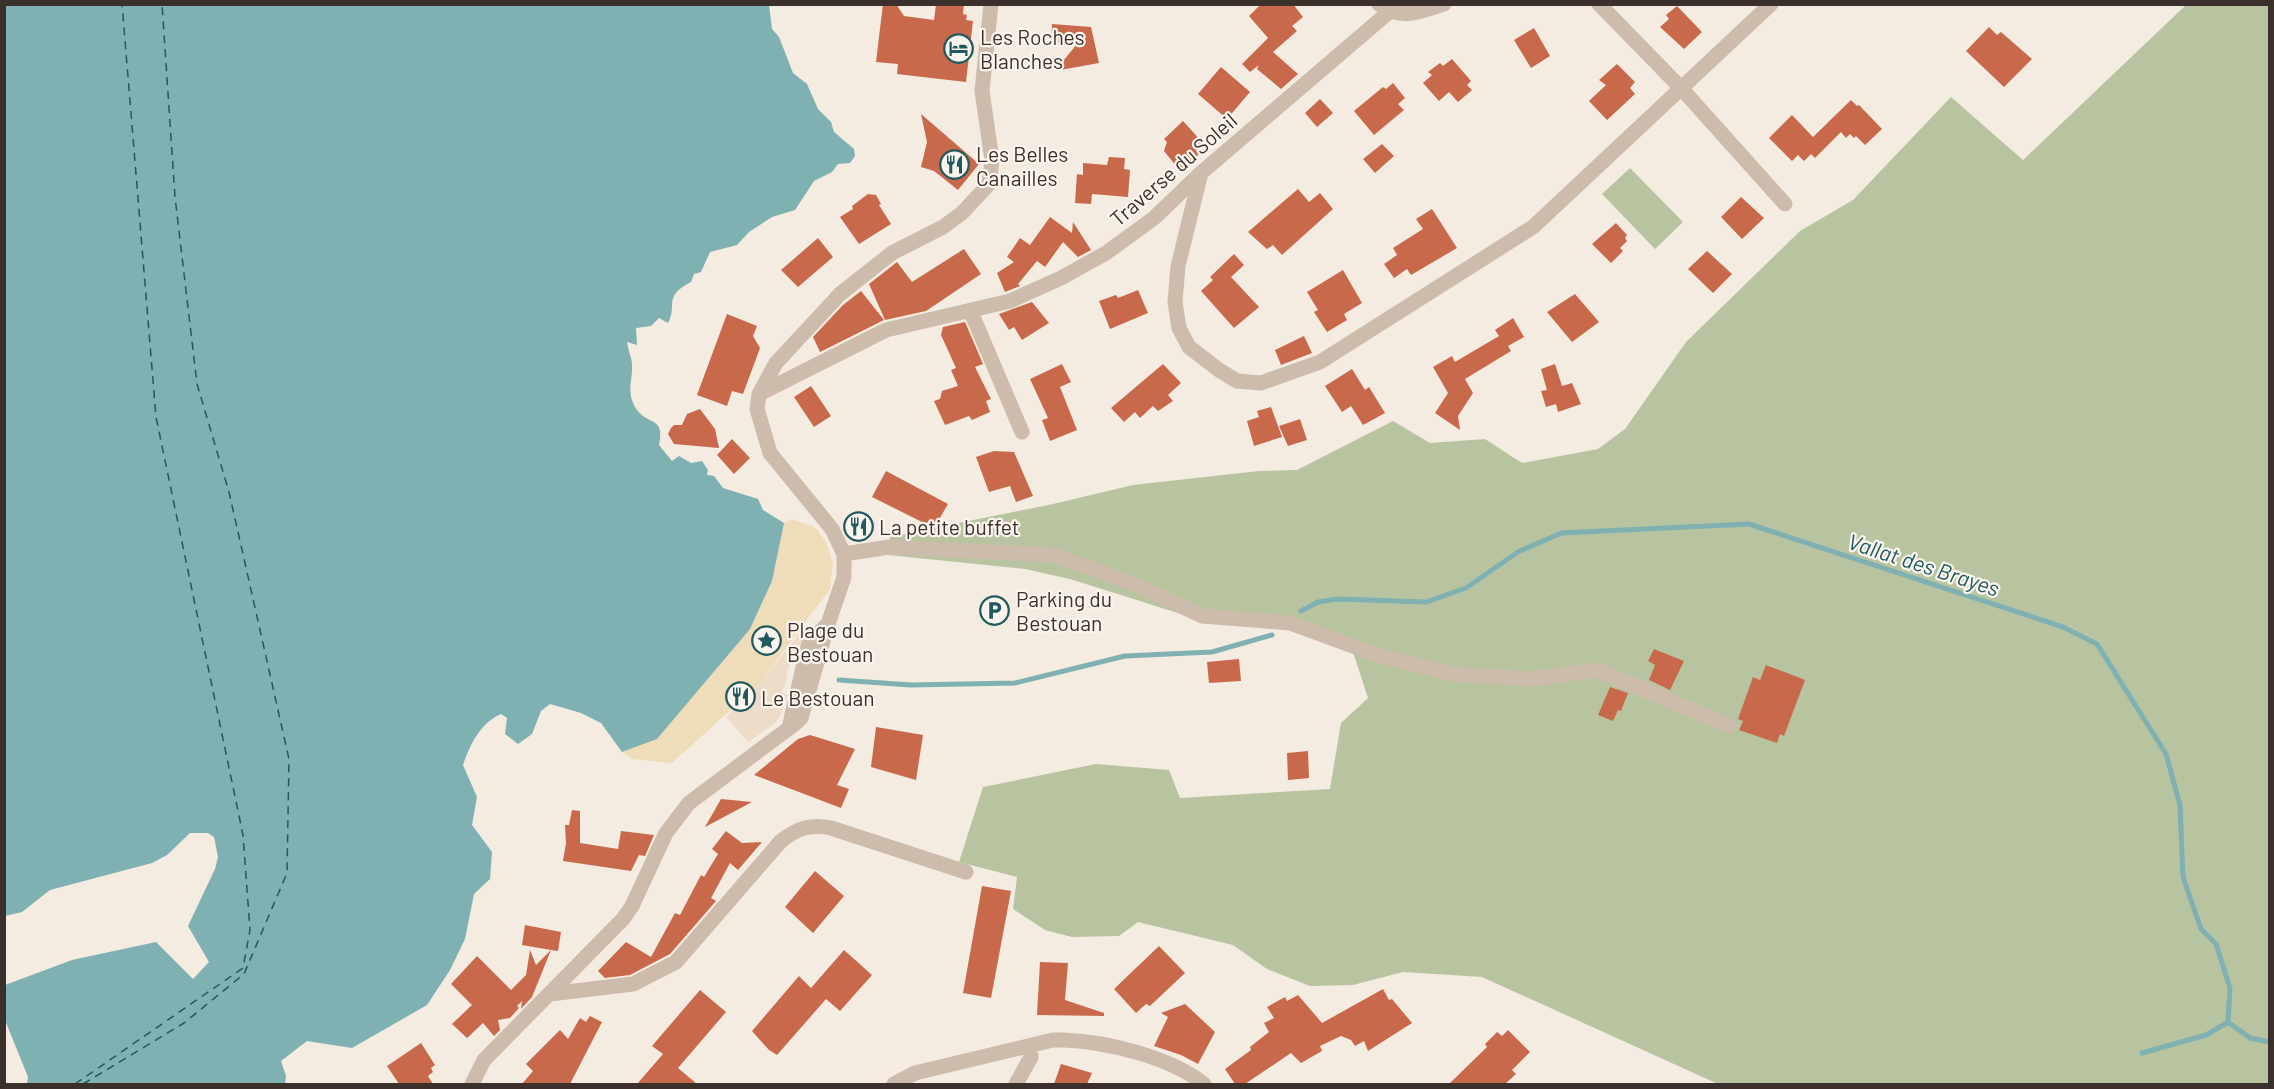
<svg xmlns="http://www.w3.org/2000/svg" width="2274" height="1089" font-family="Barlow,sans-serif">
  <rect width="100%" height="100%" fill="#f4ebe1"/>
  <!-- green -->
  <path fill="#b8c4a0" d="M2186,5h83v1079h-551l-236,-107 -79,-5 -50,13 -43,1 -43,-17 -34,-24 -95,-23 -19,14 -47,1 -27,-7 -32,-21 4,-32 -58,-15 24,-75 113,-23 73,6 11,28 150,-9 11,-66 27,-25 -15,-46 -64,-23 -89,-9 -130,-41 -45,-10 -137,-14 2,-18 163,-33 80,-19 126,-14 38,-1 96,-49 37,22 55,-4 37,24 76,-14 27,-20 61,-87 114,-111 53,-31 98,-103 72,63z
    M1630,168l53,54 -28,27 -53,-55z"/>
  <!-- sand -->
  <path fill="#efdcb8" d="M792,519l24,9 10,14 7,22 -3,25 -72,96 -86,78 -40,-4 -10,-7 35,-13 93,-110 22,-48 12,-58z"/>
  <!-- plaza -->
  <path fill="#ecdcc8" d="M802,630l5,2 -14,23 -6,18 -1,10 -5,9 7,3 -8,21 -6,8 -26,18 -22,-25 32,-32z"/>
  <!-- water -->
  <path fill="#7fb0b2" d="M4,5h765l3,24 7,8 14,36 14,11 11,25 13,13 3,10 20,17 1,7 -5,7 -12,1 -6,8 -18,9 -19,29 -23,7 -23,15 -12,13 -27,7 -9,20 -7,2 -3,8c-29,15 -13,23 -23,41l-9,-5 -8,8 -15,2 1,17 -10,-3c1,8 5,16 5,23 1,16 -7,27 5,45 12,16 28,6 22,35l13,16 7,-5 12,7 11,-2 6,9 -1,5 7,1 9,12 35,11 5,11 21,13 -12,58 -22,48 -93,110 -35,13 -21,-29 -20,-10 -31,-9 -9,7 -9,23 -14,10 -13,-10 2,-16 -6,-4c-21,9 -31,31 -38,51l14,32 -5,28 20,27 -2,27 -16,15 -9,45 -15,31 -23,35 -75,43 -45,-7 -26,20 5,15 -1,8h-258l1,-7 -23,-57v-35l67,-25 84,-18 37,37 16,-17 -21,-36 27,-57 3,-12 -4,-20 -6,-4h-18l-23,22 -15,8 -102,27 -28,22 -17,4z"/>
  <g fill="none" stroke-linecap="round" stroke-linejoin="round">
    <!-- stream -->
    <path stroke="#7fb0b2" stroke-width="5" d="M1301,611l17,-9 19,-3 89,3 40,-14 52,-36 43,-19 188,-9 314,103 34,17 69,110 14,51 3,72 18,52 15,15 14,44 -2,34 22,16 20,4
      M839,680l72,5 104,-2 110,-27 87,-4 60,-17
      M2142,1053l64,-18 22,-13"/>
    <!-- ferry -->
    <path stroke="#1f5a5e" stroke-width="1.5" stroke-dasharray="8 6" stroke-linecap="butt" d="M75,1084l168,-116 7,-38 -7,-95 -87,-418 -34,-413
      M83,1084l101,-61 60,-49 43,-101 2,-114 -60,-267 -32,-108 -22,-187 -13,-193"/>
  </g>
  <!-- building -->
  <path fill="#c8694b" d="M883,4h13l8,12 30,4 2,-16h28l-1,10 4,1 -1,5 7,1 -7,61 -69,-8 1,-10 -22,-2z
    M1261,4h32l10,13 -11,9 5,5 -24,21 25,22 -17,15 -24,-20 2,-4 -9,7 -8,-8 26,-26 -19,-22z
    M1677,6l25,26 -18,17 -24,-22 9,-8 -3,-4z
    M1052,24l39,3 8,36 -44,8 22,-27 -26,-2z
    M1989,27l8,8 4,-3 31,27 -28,28 -38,-36z
    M1534,28l16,28 -19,12 -17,-28z
    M1452,59l19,22 -4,4 5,5 -14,12 -9,-10 -10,9 -16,-18 9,-8 -4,-3 12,-9 3,3z
    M1617,64l18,18 -5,6 5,6 -28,26 -18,-19 17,-16 -7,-5z
    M1221,67l29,25 -23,27 -29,-25z
    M1393,83l12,15 -7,6 6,6 -30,25 -20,-24 29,-24 3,2z
    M1320,99l13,14 -16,14 -12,-14z
    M1851,100l6,6 2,-1 23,24 -17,16 -9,-9 -2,2 -4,-4 -4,4 -5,-6 -26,26 -4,-4 -7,7 -6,-6 -6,6 -23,-23 23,-23 21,22z
    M921,114l58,50 -21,26 -24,-19 -13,-4 6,-25z
    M1183,121l20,22 -7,8 3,3 -18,18 -17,-21 3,-9 -3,-3z
    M1382,144l12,12 -19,17 -12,-14z
    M1109,157l16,1 -1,11 6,1 -2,27 -36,-3 -1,10 -16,-1 2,-29 6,1v-12l24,2z
    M1298,189l11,13 11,-9 13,16 -51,46 -9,-10 -6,4 -19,-17z
    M868,194l8,1 5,9 -2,1 12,19 -32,20 -19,-27 13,-8 -1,-3z
    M1741,197l23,21 -22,21 -21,-22z
    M1432,209l25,39 -46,27 -4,-6 -13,9 -10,-14 13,-9 -4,-7 30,-19 -7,-10z
    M1050,217l22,16 1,-11 18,28 -13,7 -15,-15 -18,25 -8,-6 -19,23 2,2 -15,6 -8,-19 17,-11 -7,-5 13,-19 10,7z
    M1616,223l11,12 -2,3 2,3 -7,7 3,3 -12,12 -19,-19z
    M818,238l15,19 -35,30 -17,-17z
    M964,249l17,25 -55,37 -41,9 -16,-36 28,-22 15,20z
    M1707,251l25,23 -19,19 -25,-24z
    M1234,254l10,11 -13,12 28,30 -25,21 -33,-37 12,-11 -3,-3z
    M1343,270l19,33 -18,11 3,6 -20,12 -13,-20 4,-2 -11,-18z
    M1138,290l10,23 -38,16 -11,-28 17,-6 2,3z
    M861,291l23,29 -64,32 -7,-15 30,-32z
    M1575,294l24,28 -27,20 -25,-30z
    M1032,302l17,21 -27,17 -8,-13 -5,3 -10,-16z
    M727,314l30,12 -4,10 7,12 -17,46 -11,-3 -5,15 -30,-11z
    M1513,318l11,19 -16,9 3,5 -46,28 8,14 -15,23 2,14 -25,-17 13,-20 -15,-26 19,-11 3,6 44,-26 -4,-6z
    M965,322l18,42 -8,3 16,32 -5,2 4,11 -18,8 -3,-4 -24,9 -11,-24 6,-2 2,-8 16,-5 -7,-16 5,-2 -15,-33 2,-8z
    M1304,336l8,17 -31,12 -6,-15z
    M1062,364l9,18 -11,5 17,43 -27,11 -8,-21 6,-2 -18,-39z
    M1163,364l18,19 -13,12 5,6 -15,10 -5,-5 -13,12 -5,-6 -11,10 -13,-14z
    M1555,364l7,22 10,-3 9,21 -23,8 -2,-8 -10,3 -5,-16 6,-1 -6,-21z
    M1352,369l13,21 4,-3 16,26 -22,12 -12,-19 -9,6 -17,-26z
    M811,386l20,30 -17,11 -20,-30z
    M1271,407l11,30 -28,9 -7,-25 12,-4 -2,-6z
    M700,409l15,20 4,19 -45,-4 -6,-10 3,-6 3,-3h8l5,-11z
    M1300,419l7,21 -19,6 -9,-20z
    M732,439l18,19 -16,16 -17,-19z
    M994,451l20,1 19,44 -17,6 -6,-16 -21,6 -13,-35z
    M886,471l62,33 -14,24 -62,-31z
    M1654,649l30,12 -14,29 -21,-10 6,-15 -7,-4z
    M1239,659l2,22 -32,2 -2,-21z
    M1766,665l39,15 -21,56 -4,-2 -3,9 -38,-13 4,-9 -5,-2 15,-42 7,3z
    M1610,687l18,6 -7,18 -3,-1 -5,11 -15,-6z
    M876,727l47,8 -7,45 -45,-13z
    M810,735l45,14 -18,36 12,4 -8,19 -87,-33 44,-36z
    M1308,751l1,27 -21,2 -1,-27z
    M721,799l31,3 -47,25z
    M572,810l8,1v32l38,6 3,-18 33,4 -9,21 -6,-1 -8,16 -68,-10 3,-18 -1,-18h4z
    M726,831l16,12 20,-1 -24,28 -8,-7 -19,35 5,3 -46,53 -40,21 -25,3 -7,-7 28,-29 25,15 24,-44 5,2 21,-40 3,2 14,-23 -6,-5z
    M815,871l29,25 -31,37 -28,-26z
    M982,886l29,5 -20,107 -28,-5z
    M525,925l36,7 -3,19 -7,-1 -19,47 -11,12 1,-8 -5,5 2,2 -9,10 -12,2 2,10 -6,6 -11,-13 -16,15 -15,-14 20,-19 -21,-21 26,-28 34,34 15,-15 4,-25 6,15 15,-15 -29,-5z
    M1159,946l26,27 -35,33 -4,-2 -10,9 -22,-24z
    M844,950l28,25 -32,36 -14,-12 -49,56 -8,-5 -17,-19 47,-55 12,12z
    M1040,962l28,1 -3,37 39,13v3l-67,-1z
    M1383,989l6,11 3,-1 20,24 -44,28 -4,-10 -9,5 -4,-6 -10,-4 -21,10 2,5 -21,12 -10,-10 -46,31h-10l-10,-15 26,-19 -1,-3 19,-15 -5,-9 10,-5 -7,-11 18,-10 2,4 11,-6 24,28z
    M700,990l26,22 -48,56 19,16h-60l26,-30 -11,-8z
    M1185,1004l30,28 -17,32 -17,-9 -27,-9 14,-29 -7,-4z
    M590,1016l12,6 -32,62h-48l11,-13 -7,-7 34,-34 8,9 12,-21 6,4z
    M1508,1030l22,22 -18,18 4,4 -11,10h-56l38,-37 -2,-3 12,-12 5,4z
    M421,1043l14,22 -4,3 2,4 -5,4 5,8h-34l-12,-18z
    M1061,1064l31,9 -5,11h-33z"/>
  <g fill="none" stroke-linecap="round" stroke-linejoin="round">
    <!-- minor -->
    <path stroke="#cdbbac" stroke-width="15" d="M1379,4c21,17 41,8 65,0
      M1599,4l82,84 104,116
      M1201,173l-23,93 -3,36 4,26 10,19 30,23 18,11 24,2 59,-21 213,-135 238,-223
      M971,312l51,120
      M759,394l127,-64 124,-29 51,-23 45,-25 48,-35 47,-45 188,-161
      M844,554l45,-7 164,8 81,29 68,32 88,7 90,33 72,18 79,5 67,-9 131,56
      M828,624l16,-47v-23l-12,-25 -62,-76 -13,-44 2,-15 17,-31 64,-69 52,-41 51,-26 19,-14 27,-29 3,-24 -10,-69 9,-87
      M550,994l83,-10 43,-22 105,-121c16,-13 30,-17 50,-13l135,44
      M472,1084l12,-24 139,-141 9,-13 34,-73 23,-30 107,-80 5,-5 27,-94 -19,18 -20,86
      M894,1084l21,-11 138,-33h11c44,2 106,17 140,44
      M1016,1084l15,-27 -1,-11"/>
  </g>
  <!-- icons -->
  <defs>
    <symbol id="hotel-ring" viewBox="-11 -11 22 22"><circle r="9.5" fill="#fbf5ee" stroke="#1f5a5e" stroke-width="1.5"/><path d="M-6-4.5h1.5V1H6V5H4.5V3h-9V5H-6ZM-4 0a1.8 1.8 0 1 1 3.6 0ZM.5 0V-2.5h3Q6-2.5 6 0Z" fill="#1f5a5e"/></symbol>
    <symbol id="restaurant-ring" viewBox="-11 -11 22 22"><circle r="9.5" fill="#fbf5ee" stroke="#1f5a5e" stroke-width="1.5"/><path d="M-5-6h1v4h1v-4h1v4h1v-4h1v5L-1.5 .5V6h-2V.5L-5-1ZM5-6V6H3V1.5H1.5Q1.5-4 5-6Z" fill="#1f5a5e"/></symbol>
    <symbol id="parking-ring" viewBox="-11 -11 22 22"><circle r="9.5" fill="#fbf5ee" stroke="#1f5a5e" stroke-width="1.5"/><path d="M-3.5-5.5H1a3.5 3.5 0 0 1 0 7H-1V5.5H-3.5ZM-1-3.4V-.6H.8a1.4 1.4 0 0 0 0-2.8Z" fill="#1f5a5e"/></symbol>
    <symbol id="sight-ring" viewBox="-11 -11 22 22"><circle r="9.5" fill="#fbf5ee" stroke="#1f5a5e" stroke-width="1.5"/><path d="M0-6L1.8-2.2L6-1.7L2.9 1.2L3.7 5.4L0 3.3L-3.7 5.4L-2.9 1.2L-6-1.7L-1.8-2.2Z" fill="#1f5a5e"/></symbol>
  </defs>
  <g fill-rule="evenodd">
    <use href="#hotel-ring" x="942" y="32" width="33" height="33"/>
    <use href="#restaurant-ring" x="938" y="148" width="33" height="33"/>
    <use href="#restaurant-ring" x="842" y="510" width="33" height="33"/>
    <use href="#parking-ring" x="978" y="594" width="33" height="33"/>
    <use href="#sight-ring" x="750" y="624" width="33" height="33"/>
    <use href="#restaurant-ring" x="724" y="680" width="33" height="33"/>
  </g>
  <g text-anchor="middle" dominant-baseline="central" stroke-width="4.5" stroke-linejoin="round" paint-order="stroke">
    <!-- poi labels -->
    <g font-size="21" fill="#3b302b" stroke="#fbf5ee" text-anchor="start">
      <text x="980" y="36">Les Roches<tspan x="980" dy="24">Blanches</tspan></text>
      <text x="976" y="153">Les Belles<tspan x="976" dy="24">Canailles</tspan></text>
      <text x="879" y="526">La petite buffet</text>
      <text x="1016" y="598">Parking du<tspan x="1016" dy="24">Bestouan</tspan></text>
      <text x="787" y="629">Plage du<tspan x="787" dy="24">Bestouan</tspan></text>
      <text x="761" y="697">Le Bestouan</text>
    </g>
    <!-- street labels -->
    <g font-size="21" fill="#3b302b" stroke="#fbf5ee">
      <text transform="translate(1173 169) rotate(-41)">Traverse du Soleil</text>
    </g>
    <!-- water labels -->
    <g font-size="22" font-style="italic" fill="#1f5a5e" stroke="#fbf5ee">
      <text transform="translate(1924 564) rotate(18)">Vallat des Brayes</text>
    </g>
  </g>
  <!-- border -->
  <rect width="2274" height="1089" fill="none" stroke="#3b302b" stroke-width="12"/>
</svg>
